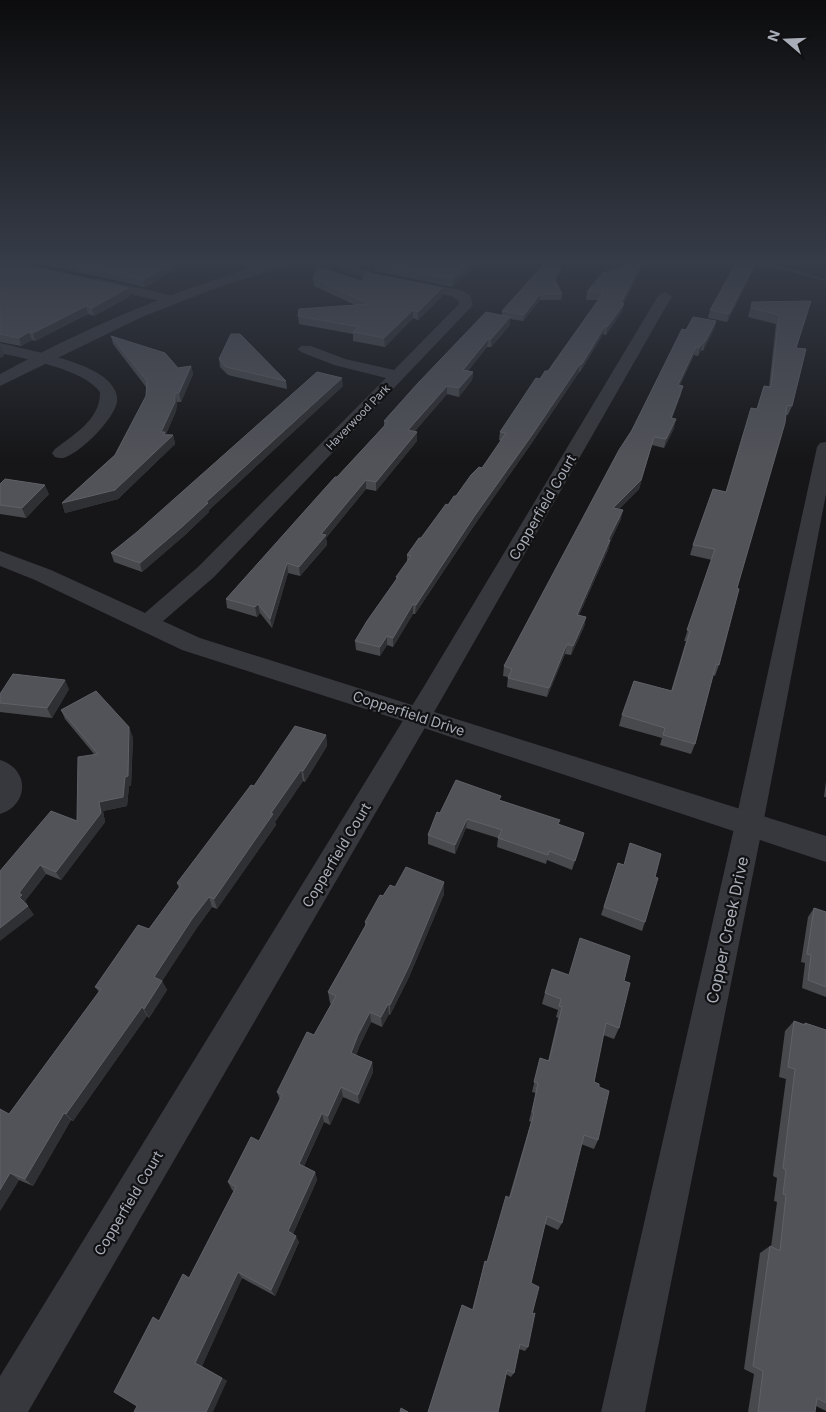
<svg xmlns="http://www.w3.org/2000/svg" width="826" height="1412" font-family="Inter,sans-serif">
  <rect width="100%" height="100%" fill="#161618"/>
  <g fill="none" stroke-linecap="round" stroke-linejoin="round">
    <!-- stream -->
    <path fill="#2c353c" fill-rule="evenodd" d="M740,263c28,-3 59,9 86,16v2l-51,-13z"/>
    <!-- minor -->
    <path fill="#37383d" fill-rule="evenodd" d="M330,263h17l27,10 86,17 10,5 3,10 -259,272 -60,52 -8,3 -8,-3 -3,-5 3,-5 60,-52 188,-189 -52,-13 -33,-13 -3,-3 3,-3h10l34,13 49,11 65,-66 -1,-4 -7,-4 -85,-17 -35,-13z
      M96,278l78,18 2,3 -7,4 -78,-18 -2,-3z
      M665,292l7,4 -231,404 -413,712h-28v-36l423,-688 235,-392z
      M0,343c28,7 89,18 108,38 6,6 10,13 9,21 -3,17 -35,49 -51,55 -4,2 -7,1 -11,0l-3,-4 3,-4c18,-14 46,-30 45,-57 -17,-23 -73,-33 -100,-39z
      M826,442v52l-63,330 -118,588h-44l134,-588 82,-377 3,-4z
      M0,760c30,9 29,45 0,54z"/>
    <!-- tertiary -->
    <path fill="#37383d" fill-rule="evenodd" d="M267,263h21l-2,3 -73,23 -71,28 -142,69v-12c85,-46 174,-84 267,-111z
      M0,551l51,19 149,68 626,198v26l-417,-139 -227,-73 -147,-70 -35,-14z"/>
  </g>
  <!-- wall -->
  <path fill="#47494d" d="M0,263l128,25 2,8 -36,20 -6,-2 -53,27 -3,-1 -11,6 -21,-4z
    M38,263h136l1,7 -30,17z
    M477,263l-25,24 -77,-16v-7z
    M644,263l-21,41 -1,7 -16,24 -3,-1 -23,38h-1l-48,72 -58,83 -58,87h-2l-20,33 -6,-2 -7,11 -24,-6 -1,-9 41,-61v-3l11,-15v-7l14,-17 27,-33 34,-37 19,-27 -2,-1 1,-8 40,-53 8,-8 50,-71h-12l1,-8z
    M736,263h21l-30,59 -19,-4 2,-8z
    M561,268l-1,7 -5,6 7,13 -1,6h-21l-17,21 -13,-2v6l-19,22h-4l-19,24 5,1 -1,8 -13,17 -12,-3 -32,37 2,1v9l-41,50 -10,-2 -40,49 1,7 -27,31 -12,-3 -16,55 -12,-15 -3,4 -30,-9 -1,-9 158,-173v-5l118,-106v-4z
    M313,278l48,3 81,7v8l-24,24 -5,-2 -28,29 -32,-6v-7l-54,-10 -1,-8 57,-11 -41,-19z
    M811,301l-15,47 -4,58 -4,9h-2l-49,173 -18,77 -4,11 -2,-1 -18,69 -4,10 -31,-9 2,-7 -43,-12 3,-11 49,-24 15,-50h-2l28,-81 -22,-5 3,-10 33,-53 31,-83 12,-22 7,-63 -28,-7 4,-15z
    M716,321l-2,8 -11,22 -2,-1 -3,6 -4,-1 -14,30 1,9 -9,24 2,10 -10,20 -12,-3 -13,44 -20,20 2,10 -11,23 -2,8 -29,65 7,2 -2,10 -13,28 -6,-1 -18,43 -40,-10 1,-10 -5,-1 1,-10 182,-336z
    M111,336l67,32 13,-2 2,8 -12,28h-4l-1,9 -10,23 7,1 2,9 -57,55 -53,14 -3,-10 53,-48 31,-59v-9l-33,-43z
    M219,359l67,22 1,8 -59,-14 -8,-8z
    M343,386l-134,124v2l-24,23 -43,37 -28,-10 -3,-9z
    M0,484l49,10 -23,24 -26,-4z
    M69,689l-17,29 -52,-6v-18z
    M61,710l72,27 -2,49h-2l-2,20 -24,5 2,11 -44,58 -15,-6 -21,27 2,3h-1l8,11 -34,-44 77,-50 17,-67 -29,-35z
    M326,735l1,11 -22,36 -2,-1 -28,41 1,3 -59,84 -5,-2 -16,22 -34,52 5,9 -18,28 -2,-2 -74,105 -2,-1 -38,66 -14,-6 -19,31 9,-97 90,-122 -4,-5 54,-58 30,-41 -2,-5 77,-97z
    M826,781v16h-2z
    M500,801l59,24 25,8 -12,37 -25,-10 -1,4 -49,-17 1,-9 -32,-10 -11,26 -27,-10v-9l12,-22z
    M618,863l37,14 -10,45 -3,9 -41,-16z
    M395,887l49,7 -35,83 -19,38 -1,-1 -7,13 -11,-5 -11,23 -4,10 16,7 1,10 -14,32 -16,-7 -13,28 -6,-3 -20,44 11,6 2,8 -24,54 6,8 -24,54 -33,-18 -40,88 25,15 -90,25 22,-85 30,-43 45,-87 -2,-1 -4,-8 31,-41 21,-41 -3,-8 37,-57 17,-31 -1,-1 -2,-11 37,-66v-4l18,-26z
    M814,908l12,4v85l-24,-9 3,-25 -4,-1 7,-45z
    M569,975l55,6 -5,47 -5,11 -11,-4 -9,47 5,5 -1,53 -4,9 -13,-5 -19,79 -4,7 -13,-6 -14,59 1,31 -4,33 -3,4 -6,-2 -5,24 -3,4 -5,-3 -34,-64 13,-49 2,1 22,-65 22,-75 -2,-1 7,-28 -4,-1 8,-34 8,3 10,-43 -2,-1 2,-7 -16,-6 3,-11z
    M794,1021l9,3 2,-1 21,7v381l-10,-5 -1,6h-67l6,-38 -10,-5 16,-116 10,-7 1,1 6,-45 -3,-1 3,-23 -4,-2 13,-97 -7,-2 6,-46z"/>
  <!-- shaded-wall -->
  <path fill="#2f3033" d="M174,263l1,7 -30,17 -2,-7z
    M470,263h7l-25,24 1,-8z
    M641,263h3l-22,42 2,-1 -2,7 -16,24 1,-8 14,-24z
    M755,263h2l-1,1 -29,58 2,-8z
    M561,268l-1,7 -7,9 1,-6z
    M128,288l2,8 -36,20 -2,-8z
    M442,288v8l-24,24v-8z
    M540,294v6l-17,21 1,-6z
    M86,306l2,8 -53,27 -2,-8z
    M413,310v8l-28,29 -1,-9z
    M510,317v8l-19,22v-8z
    M716,321l-2,8 -11,22 2,-9z
    M605,326l-2,8 -23,38 2,-8z
    M29,332l3,8 -11,6 -2,-8z
    M488,339l-1,8 -25,31 1,-8z
    M703,342l-2,8 -3,6 2,-9z
    M1,347l3,9 -4,2v-10z
    M696,347l-2,8 -18,38 2,-8z
    M580,364l-1,8 -48,72 -58,83 -58,87 1,-9 57,-87z
    M191,366l2,8 -12,28 -2,-9z
    M473,372l-1,8 -13,17v-9z
    M342,378l1,8 -134,124v2l-24,23 -43,37 -2,-9z
    M447,386v8l-39,45v-9z
    M683,386l-2,8 -12,33 2,-9z
    M175,393l2,9 -1,9 -10,23 1,7 6,-6 2,9 -57,55 -53,14 -3,-10 99,-71z
    M676,419l-2,9 -10,20 2,-9z
    M417,432v9l-41,50v-9z
    M654,437l-15,52 -28,28 2,-9z
    M366,480v9l-40,49 1,7 -27,31 -1,-9 22,-33z
    M45,485l4,9 -23,24 -4,-10z
    M623,510l-2,9 -11,23 -2,8 -33,74 2,-9 31,-75z
    M287,563l1,10 -16,55 -2,-9z
    M258,604l2,9 -3,4 -2,-10z
    M413,604v10l-20,33v-9z
    M586,617l-2,10 -13,28 2,-9z
    M387,636v9l-7,11v-9z
    M567,644l-2,10 -18,43 2,-9z
    M65,680l4,9 -17,29 -5,-10z
    M129,727l4,10 -2,49h-2l-2,20 -24,5 2,11 -44,58 -5,-8 43,-70z
    M326,735l1,11 -22,36 -2,-11z
    M301,770l2,11 -28,41 1,3 -59,84 -3,-10 57,-86z
    M467,819l-1,9 -11,26v-9z
    M584,833l-2,9 -10,28 3,-9z
    M40,865l6,9 -21,27 2,3 -2,2 -6,-9v-4z
    M444,882v12l-35,83 -19,38v-10z
    M209,897l3,10 -16,22 -37,57 -5,-9 38,-58z
    M28,906l6,9 -34,26v-13z
    M162,981l5,9 -18,28 -5,-9z
    M388,1004l1,10 -7,13 -1,-10z
    M142,1007l5,9 -74,105 -7,-7z
    M370,1012l1,10 -11,23 -7,18 -2,-10 7,-18z
    M372,1062l1,10 -14,32 -1,-9z
    M341,1087l2,10 -13,28 -2,-9z
    M64,1113l7,7 -38,66 -8,-7z
    M322,1113l2,9 -23,50 -2,-8z
    M315,1172l2,8 -26,58 -3,-7z
    M10,1173l9,7 -19,31v-21z
    M296,1236l3,6 -24,54 -4,-6z
    M238,1272l4,6 -40,88 -7,-3z
    M222,1378l5,3 -14,31h-7z"/>
  <!-- building -->
  <path fill="#525359" stroke="#5f6168" d="M0,263h18l110,25 -36,20 -6,-2 -53,27 -4,-1 -10,6 -19,-4z
    M68,263h106l-31,17z
    M376,263h94l-17,16 -78,-15z
    M545,263h9l7,5 -7,10 8,16h-22l-16,21 -22,-4z
    M626,263h15l-20,40 3,1 -17,23 -2,-1 -23,38h-2l-48,71 -59,83 -57,87 -3,-1 -20,34 -6,-2 -7,11 -25,-6 12,-20 31,-44h-2l15,-21 -4,-1 12,-17h2l25,-34 2,1 6,-9h2l15,-21 8,-8 3,1 24,-35 -6,-1 36,-54 4,1 5,-8h3l56,-79h-17l15,-19 21,-6z
    M736,263h19l-26,51 -19,-4z
    M318,267l43,14 6,-8 75,15 -24,24 -5,-2 -29,28 -31,-6 6,-5 -61,-11 1,-7 70,-5 -56,-26z
    M811,301l-15,47 10,1 -14,57 -5,-1 -2,18 -48,165 2,1 -20,76 -3,-1 -21,80 -32,-9 2,-7 -43,-13 12,-34 38,10 18,-60 -3,-1 28,-81 -22,-4 20,-56 13,3 25,-84 6,1 7,-23 7,1 8,-72 -28,-7 1,-6z
    M486,312l24,5 -19,22h-3l-25,31 10,2 -14,16 -12,-2 -39,44 9,2 -41,50 -10,-2 -45,54 5,1 -27,32 -12,-4 -17,56 -12,-15 -3,3 -29,-8 109,-122h2l51,-55 -4,-1 34,-38z
    M693,317l23,4 -11,21h-2l-3,5h-4l-18,38 5,1 -12,32 5,1 -10,20 -12,-2 -13,43 -28,28 10,2 -15,30h2l-33,75 9,2 -13,29 -6,-2 -18,44 -41,-10 4,-9 -8,-3 11,-21 104,-195 13,-20 50,-101 4,1z
    M231,334h9l46,47 -60,-14 -7,-8z
    M111,336l54,17 13,15 13,-2 -12,27h-4v9l-14,30h4l-1,3h9l-58,55 -53,13 53,-48 31,-59 1,-15z
    M317,372l25,6 -136,124 2,1 -25,23 -43,37 -29,-10 26,-21z
    M5,479l40,6 -23,23 -22,-3v-21z
    M13,674l52,6 -18,28 -47,-5v-9z
    M96,691l33,36 -1,49 -3,1 -2,20 -24,5 2,11 -45,59 -16,-7 -21,28 3,2 -3,2 9,9 -28,22v-57l51,-60 26,10 1,-64 20,-3 -37,-44z
    M295,726l31,9 -23,36 -2,-1 -30,43 2,1 -59,85 -5,-2 -17,22 -38,58 8,4 -18,28 -2,-2 -76,107 -2,-1 -39,66 -15,-6 -10,17v-81l9,5 92,-125 -6,-2 43,-62 11,4 32,-44 -4,-2 74,-98 3,1z
    M456,780l45,16 -2,4 61,20 -2,4 26,9 -9,28 -26,-10 -1,4 -50,-17 4,-8 -35,-11 -12,26 -27,-10 9,-23 3,1z
    M630,843l31,11 -6,23 3,1 -13,44 -41,-15 14,-44 6,2z
    M406,867l38,15 -35,84 -19,39 -2,-1 -7,13 -11,-5 -12,23 -7,18 21,9 -14,33 -17,-8 -13,29 -6,-3 -23,51 16,8 -27,59 8,5 -25,54 -33,-18 -43,91 27,15 -16,34h-72l3,-6 -23,-14 39,-75 6,4 24,-47 6,4 47,-91 -8,-5 23,-45 8,4 23,-46 -5,-3 30,-60 7,3 22,-39 -8,-4 39,-69 -2,-1 15,-27 3,1 7,-11 5,2z
    M814,908l12,4v75l-18,-7 3,-25 -4,-1z
    M580,938l50,18 -6,25 6,2 -11,45 -13,-5 -12,59 5,2v3l10,4 -11,49 -14,-5 -22,88 -15,-7 -16,67 8,4 -7,27 3,-1 -7,34 -8,-3 -6,29 -7,-3 -9,42h-70l34,-107 11,5 12,-49 2,1 19,-66 4,2 24,-85 -2,-1 6,-29 -4,-1 6,-24 9,3 13,-54 -3,-1 2,-7 -16,-6 7,-24 17,6z
    M794,1021l11,4v-2l21,7v373l-9,-5 -2,14h-57l5,-41 -10,-5 17,-120 10,5 6,-56 -3,-1 3,-24 -3,-2 12,-99 -7,-2z
    M401,1408l7,4h-8z"/>
  <!-- sky -->
  <linearGradient id="sky" x2="0" y2="1"><stop stop-color="#0c0c0d"/><stop offset="0.57" stop-color="#363c48"/><stop offset="1" stop-color="#363c48" stop-opacity="0"/></linearGradient>
  <rect width="826" height="460" fill="url(#sky)"/>
  <g text-anchor="middle" dominant-baseline="central" stroke-width="4.5" stroke-linejoin="round" paint-order="stroke">
    <!-- far-street labels -->
    <g font-size="11" fill="#a8adb8" stroke="#111113">
      <text transform="translate(358 417) rotate(-46)">Haverwood Park</text>
    </g>
    <!-- street labels -->
    <g font-size="14" fill="#a8adb8" stroke="#111113">
      <text transform="translate(542 507) rotate(-60)">Copperfield Court</text>
      <text transform="translate(409 713) rotate(18)">Copperfield Drive</text>
      <text transform="translate(336 855) rotate(-59)">Copperfield Court</text>
      <text transform="translate(128 1203) rotate(-59)">Copperfield Court</text>
    </g>
    <!-- near-street labels -->
    <g font-size="16" fill="#a8adb8" stroke="#111113">
      <text transform="translate(727 930) rotate(-78)">Copper Creek Drive</text>
    </g>
  </g>
  <!-- north arrow -->
  <g transform="translate(786 40) rotate(289)" stroke="#111113" stroke-width="4" paint-order="stroke">
  <path d="M0-4L9 19L0 12L-9 19Z" fill="#a8adb8"/>
  <text y="-8" font-size="14" font-weight="bold" text-anchor="middle" fill="#a8adb8">N</text>
  </g>
</svg>
